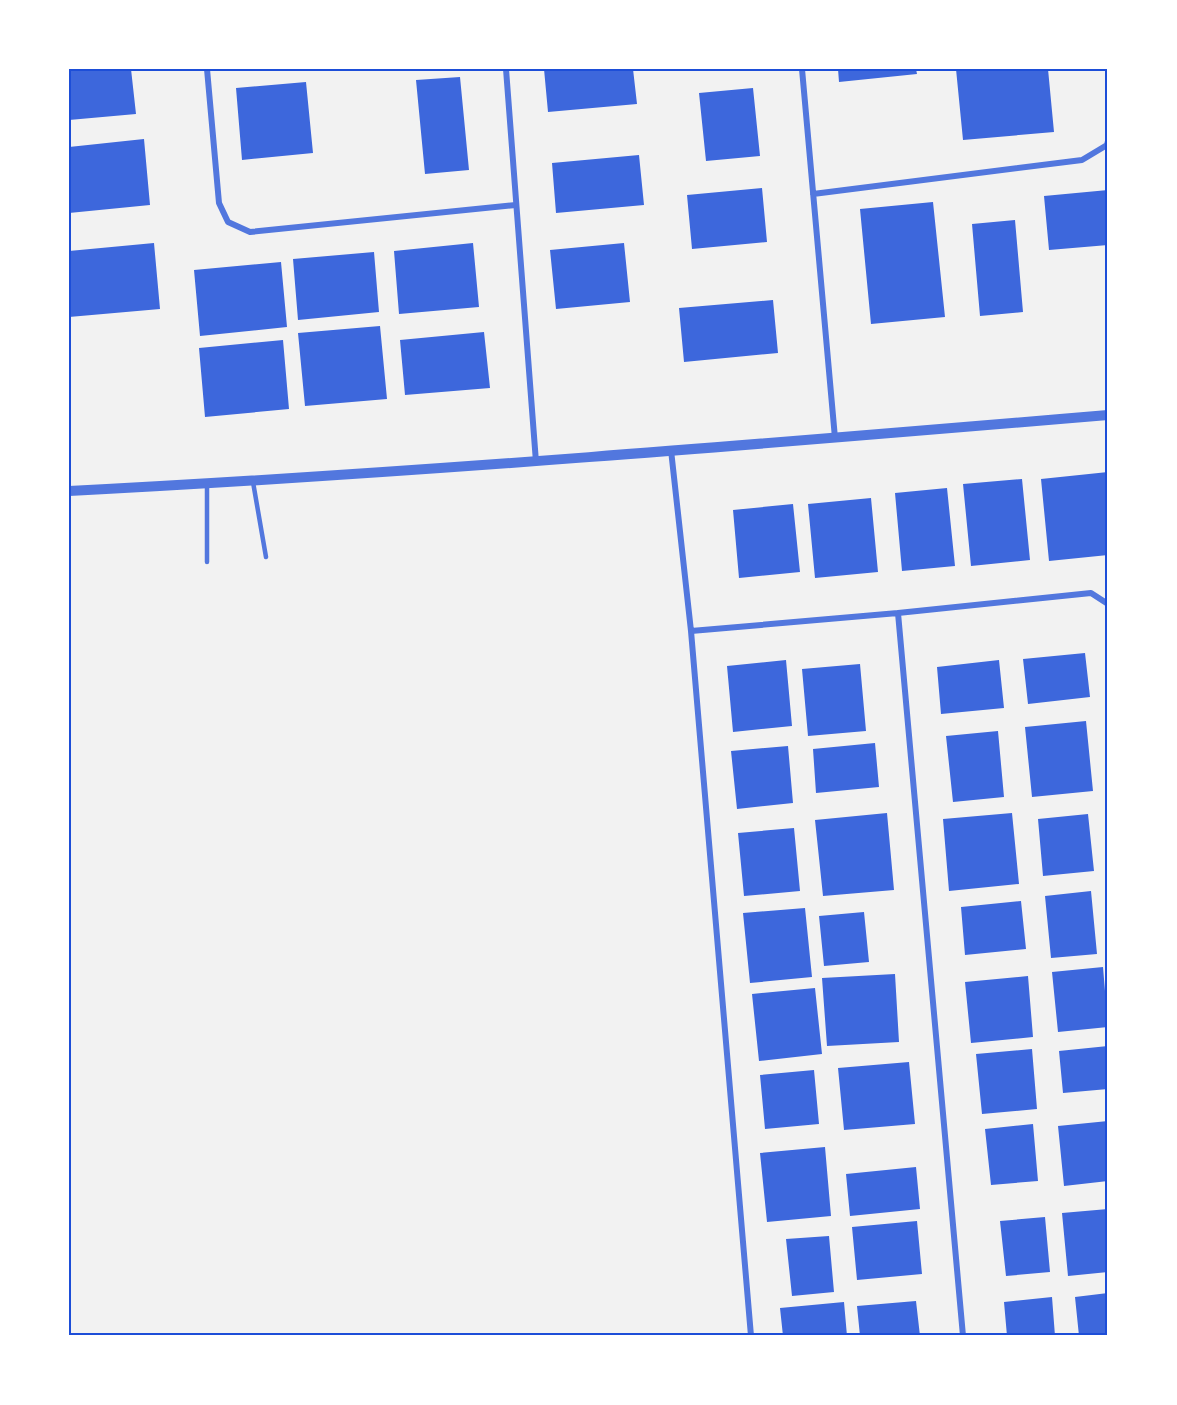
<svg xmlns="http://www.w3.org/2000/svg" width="1177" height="1405" font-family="Overpass,sans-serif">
  <rect width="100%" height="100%" fill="#f2f2f2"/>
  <!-- building -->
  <path fill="#3d67dc" d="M69,69h62l5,45 -67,6z
    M544,69h89l4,35 -89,8z
    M838,69h78l1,5 -78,8z
    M956,69h92l6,63 -91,8z
    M460,77l9,93 -44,4 -9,-94z
    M306,82l7,71 -71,7 -6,-72z
    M753,88l7,68 -54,5 -7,-68z
    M144,139l6,66 -81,8v-66z
    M639,155l5,50 -88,8 -4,-50z
    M762,188l5,54 -75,7 -5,-54z
    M1108,190v55l-59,5 -5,-54z
    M933,202l12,115 -74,7 -11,-115z
    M1015,220l8,92 -43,4 -8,-92z
    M154,243l6,66 -91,8v-66z
    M473,243l6,64 -80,7 -5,-63z
    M624,243l6,59 -74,7 -6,-59z
    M374,252l5,60 -81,8 -5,-61z
    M281,262l6,65 -87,9 -6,-66z
    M773,300l5,53 -94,9 -5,-54z
    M380,326l7,73 -82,7 -7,-73z
    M484,332l6,56 -85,7 -5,-55z
    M283,340l6,69 -84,8 -6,-69z
    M1108,472v83l-59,6 -8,-82z
    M1022,479l8,81 -59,6 -8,-82z
    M947,488l8,78 -53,5 -7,-78z
    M871,498l7,74 -63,6 -7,-74z
    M793,504l7,68 -61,6 -6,-68z
    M1085,653l5,44 -62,7 -5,-45z
    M786,660l6,66 -59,6 -6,-66z
    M999,660l5,48 -63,6 -4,-47z
    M860,664l6,67 -58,5 -6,-67z
    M1086,721l7,70 -61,6 -7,-70z
    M998,731l6,66 -51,5 -7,-66z
    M875,743l4,44 -63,6 -3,-44z
    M788,746l5,57 -56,6 -6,-58z
    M887,813l7,77 -71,6 -8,-76z
    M1012,813l7,71 -70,7 -6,-72z
    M1088,814l6,57 -51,5 -5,-57z
    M794,828l6,63 -56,5 -6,-63z
    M1091,891l6,63 -46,4 -6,-62z
    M1021,901l5,48 -61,6 -4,-48z
    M805,908l7,69 -62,6 -7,-70z
    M864,912l5,50 -45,4 -5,-50z
    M1103,967l5,60 -50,5 -6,-60z
    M895,974l4,68 -72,4 -5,-68z
    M1028,976l5,61 -62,6 -6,-61z
    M815,988l7,66 -63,7 -7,-67z
    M1108,1046v43l-45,4 -4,-42z
    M1032,1049l5,60 -55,5 -6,-60z
    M909,1062l6,62 -71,6 -6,-62z
    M814,1070l5,54 -54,5 -5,-54z
    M1108,1121v60l-44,5 -6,-60z
    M1033,1124l5,57 -47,4 -6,-56z
    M825,1147l6,69 -64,6 -7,-69z
    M916,1167l4,42 -70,7 -4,-42z
    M1108,1209v63l-40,4 -6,-63z
    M1045,1217l5,55 -44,4 -6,-55z
    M917,1221l5,53 -65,6 -5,-53z
    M829,1236l5,56 -42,4 -6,-57z
    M1108,1293v43h-29l-4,-39z
    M1052,1297l3,39h-48l-3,-34z
    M916,1301l4,35h-60l-3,-30z
    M844,1302l3,34h-64l-3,-28z"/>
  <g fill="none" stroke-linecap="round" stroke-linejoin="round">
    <!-- service -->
    <path stroke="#5277de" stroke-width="4.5" d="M253,482l13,75
      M207,562v-78"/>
    <!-- minor -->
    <path stroke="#5277de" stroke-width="6" d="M207,69l12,134 9,19 22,10 266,-27
      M506,69l30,393
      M802,69l33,369
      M813,194l269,-34 25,-15 1,-4
      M671,450l20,181 60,705
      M898,613l65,723
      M691,631l207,-18 193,-20 17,11"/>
    <!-- tertiary -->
    <path stroke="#5277de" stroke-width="10" d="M69,491c347,-18 693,-47 1039,-76"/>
  </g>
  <!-- border -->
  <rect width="1177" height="1405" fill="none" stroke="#ffffff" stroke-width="141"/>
  <rect x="70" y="70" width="1036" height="1264" fill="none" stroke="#1d4ed8" stroke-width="2"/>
</svg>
